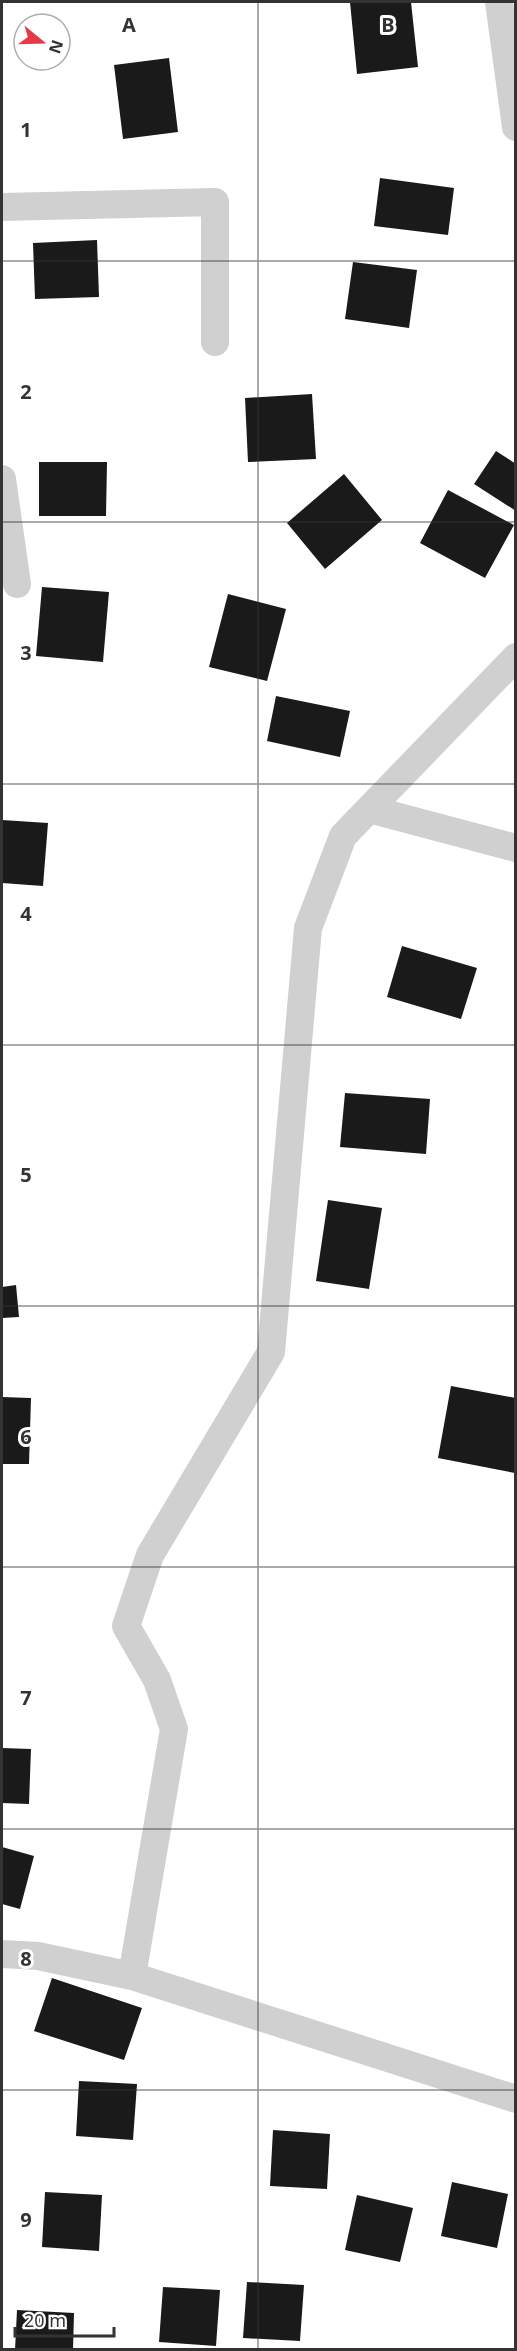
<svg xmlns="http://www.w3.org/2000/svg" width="517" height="2351" font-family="'Noto Sans',sans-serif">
  <rect width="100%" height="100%" fill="#fff"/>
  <!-- building -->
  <path fill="#1a1a1a" d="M350,2h61l7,65 -61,7z
    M169,58l9,74 -55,7 -9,-74z
    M380,178l74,10 -6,47 -74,-9z
    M97,240l2,57 -64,2 -2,-56z
    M353,262l64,8 -8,58 -64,-9z
    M312,394l4,65 -68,3 -3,-64z
    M496,451l20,13v47l-42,-27z
    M39,462h68l-1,54h-67z
    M344,474l38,46 -57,49 -38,-46z
    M448,490l66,35 -29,53 -65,-35z
    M42,587l67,5 -6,70 -67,-6z
    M228,594l58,15 -19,72 -58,-14z
    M276,696l74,15 -10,46 -73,-16z
    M2,820l46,3 -5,63 -41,-3z
    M402,946l75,22 -16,51 -74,-22z
    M345,1093l85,6 -4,55 -86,-7z
    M328,1200l54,8 -13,81 -53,-8z
    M16,1285l3,32 -17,1v-31z
    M451,1386l65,12 -1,75 -77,-15z
    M2,1397l29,1 -2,66h-27z
    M2,1748l29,1 -2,55 -27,-1z
    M2,1847l32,9 -14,53 -18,-5z
    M52,1978l90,30 -18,52 -90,-29z
    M79,2081l58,3 -4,56 -57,-4z
    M273,2130l57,4 -3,55 -57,-3z
    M452,2182l56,12 -11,54 -56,-12z
    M45,2192l57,3 -3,56 -57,-4z
    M357,2195l56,13 -13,54 -55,-12z
    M247,2282l57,3 -4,56 -57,-3z
    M163,2287l57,3 -4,56 -57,-4z
    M17,2310l57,3 -1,37h-58z"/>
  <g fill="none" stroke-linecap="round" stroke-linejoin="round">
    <!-- street -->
    <path stroke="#d0d0d0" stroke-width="28" d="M499,2l17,125
      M2,207l213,-5v140
      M2,479l15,105
      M369,809l147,39
      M2,1954l36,2 94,20 384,123
      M132,1976l42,-247 -17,-49 -31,-54 24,-71 121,-203 37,-424 35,-92 173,-179"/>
  </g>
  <!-- grid -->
  <path fill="none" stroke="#333" stroke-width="1.5" stroke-opacity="0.55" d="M258,2v2348M2,261h514M2,522h514M2,784h514M2,1045h514M2,1306h514M2,1567h514M2,1829h514M2,2090h514"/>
  <g font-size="20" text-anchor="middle" font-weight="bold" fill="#333" stroke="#fff" stroke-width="6" stroke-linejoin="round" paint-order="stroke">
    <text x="129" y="32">A</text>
    <text x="388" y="32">B</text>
    <text x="26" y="137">1</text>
    <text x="26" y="399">2</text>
    <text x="26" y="660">3</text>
    <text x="26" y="921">4</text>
    <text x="26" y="1182">5</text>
    <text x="26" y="1444">6</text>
    <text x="26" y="1705">7</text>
    <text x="26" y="1966">8</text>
    <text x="26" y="2227">9</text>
  </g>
  <!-- border -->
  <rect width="517" height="2351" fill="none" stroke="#333333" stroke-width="6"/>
  <!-- north arrow -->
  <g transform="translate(42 42) rotate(109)"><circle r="28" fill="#ffffff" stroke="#adadad" stroke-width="1.5"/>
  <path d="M0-4.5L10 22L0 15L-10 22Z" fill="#e63946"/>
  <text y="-9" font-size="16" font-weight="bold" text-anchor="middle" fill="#333333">N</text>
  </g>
  <!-- scale -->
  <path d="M15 2327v9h99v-9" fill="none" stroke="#333333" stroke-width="3"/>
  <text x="24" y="2327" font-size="18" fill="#333333" stroke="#ffffff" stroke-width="4.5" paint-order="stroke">20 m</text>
</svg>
